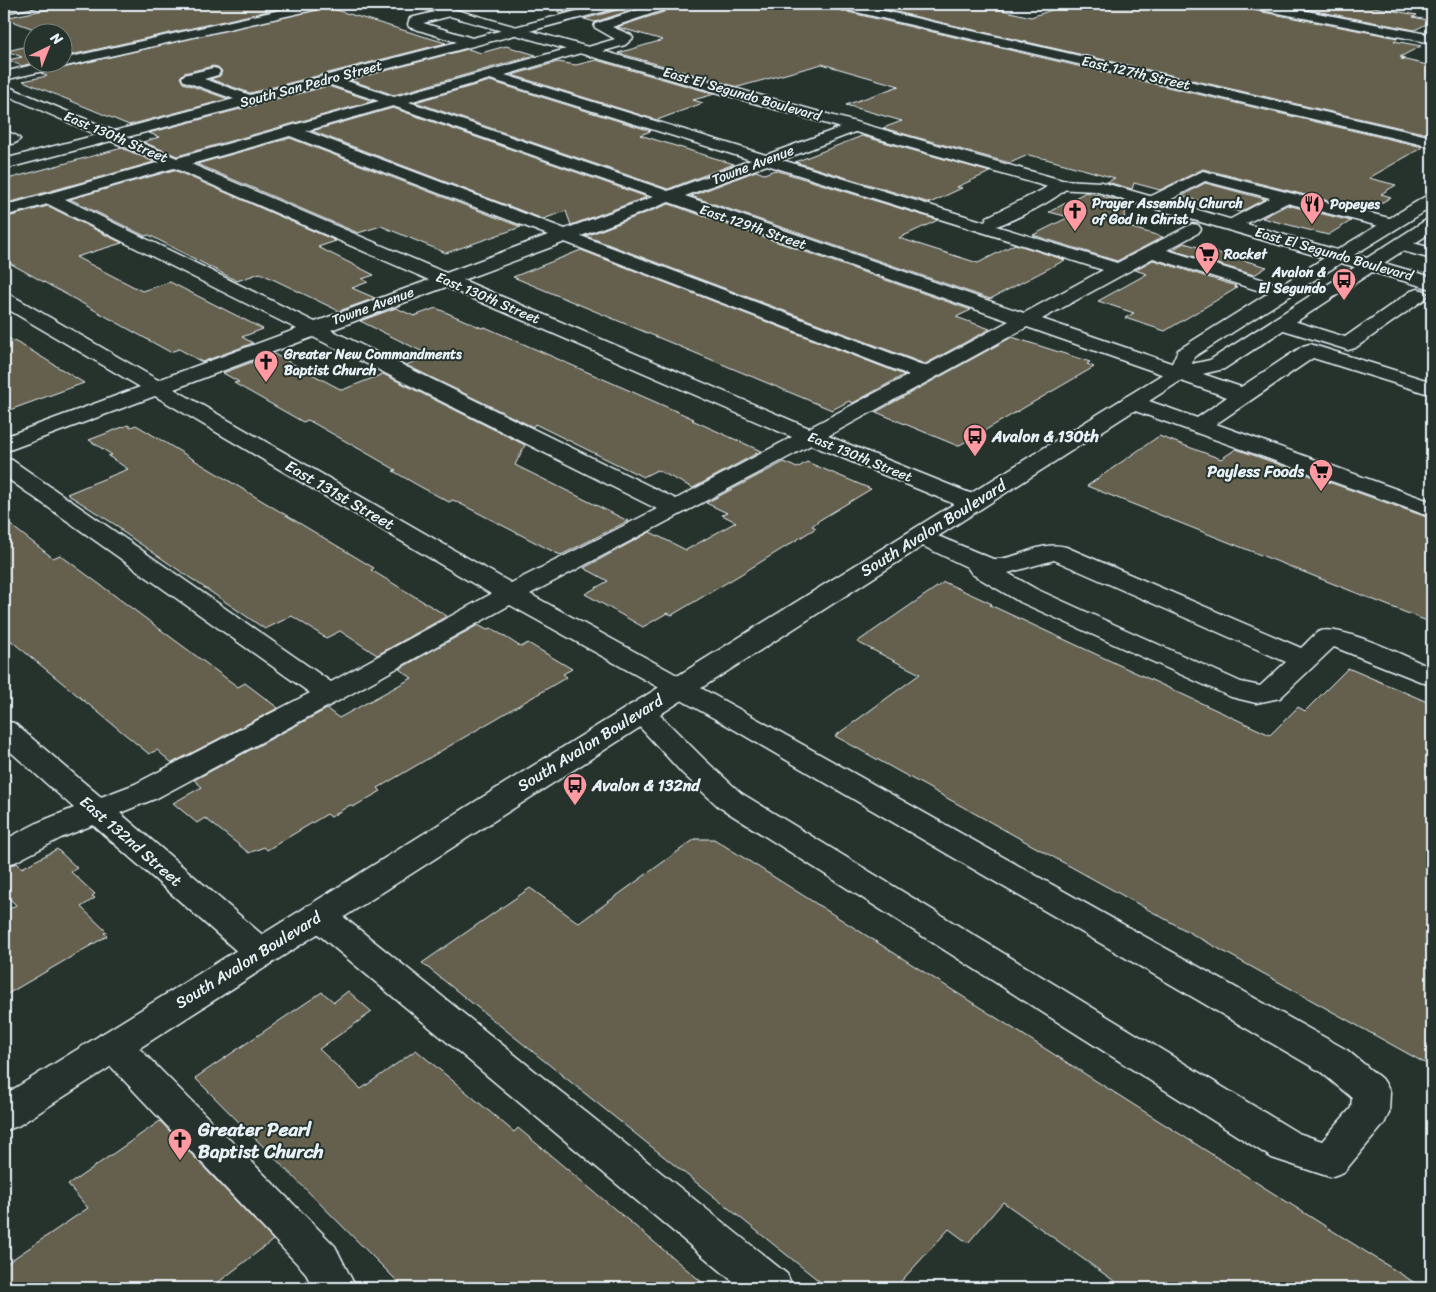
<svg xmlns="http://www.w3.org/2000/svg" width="1436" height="1292" font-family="Sriracha,sans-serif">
  <rect width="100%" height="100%" fill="#26332d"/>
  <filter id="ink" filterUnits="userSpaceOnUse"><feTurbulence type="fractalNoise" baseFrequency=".02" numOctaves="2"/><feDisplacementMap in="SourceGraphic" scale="10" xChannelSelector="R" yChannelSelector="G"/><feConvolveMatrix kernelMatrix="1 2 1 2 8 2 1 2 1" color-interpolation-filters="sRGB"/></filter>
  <g filter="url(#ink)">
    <!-- building -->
    <path fill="#65604e" stroke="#e8f1f8" d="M74,4h226l-238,53v-25h-20l-38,-14z
      M559,4h38l-35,9 -4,-1z
      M625,4h18l1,2 -49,16 -11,-3 37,-10z
      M664,4h167l8,6 584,137 -54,31 27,7 -15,9 10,3 -23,14 -165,-42 -43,21 -26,-7 -2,6 -25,-7 8,-4 -69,-19 -18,-4 -18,8 -127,-35 19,-7 -56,-16 53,-19 -77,-22 -84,23 -120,-34 45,-13 -46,-13 47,-15 3,-5z
      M861,4h136l1,5 33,8 38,-13h175l8,6 146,28 -4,3 27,5 -21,11 5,1 -4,1 31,7v69z
      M1279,4h78l60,11 -4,2 19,4 -17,9z
      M326,7l120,36 -196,50 -40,-14 10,-3 2,-5 -4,-4 -5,-1 -29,7 -4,4 3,6 45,16 -99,26 -106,-44 24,-5 -6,-3z
      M32,45v17h3l-13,4 -14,-6 14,-3 -15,-6z
      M506,46l30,9 -142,40 -44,-15 118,-31 13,4z
      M596,60l119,34 -22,6 10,3 -46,17 -145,-45 46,-13 18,3z
      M490,81l161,50 -11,4 94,29 -66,25 -253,-87z
      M328,86l45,15 -196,55 -34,-14 16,-5 -10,-4z
      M393,108l254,89 -76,28 -5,-14 -23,8 -231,-88z
      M862,136l128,36 -33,15 5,1 -32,15 -135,-41z
      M290,138l231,89 -75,26 -65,-27 -23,7 -161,-69z
      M122,148l32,14 -150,42v-24z
      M174,170l162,71 -18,6 56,28 -12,4 6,3 -16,6 23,10 -36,13 -79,-38 -23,8 -88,-46 -4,1 -75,-37z
      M775,170l163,50 -39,18 79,25 37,-19 50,16 -75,39 -299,-103 65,-25 8,3z
      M1205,183l60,16 -25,13 -58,-16z
      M1086,192l42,11 -6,22 41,12 -46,24 -84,-26 36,-18 -20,-5z
      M669,204l302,106 -15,7 34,12 -65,35 -339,-128z
      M1287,205l64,16 -23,14 -66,-17z
      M48,206l74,37 -46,14 66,34 28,-9 93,47 -21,8 11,6 -51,19 -23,-13 -9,3 -166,-92v-42z
      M1184,243l83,24 -13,8 -82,-25z
      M581,250l323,125 -51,28 -4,-2 -17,9 -319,-133z
      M1153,260l83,26 -2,1 3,1 -72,43 -40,-13 9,-5 -36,-12 49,-27 -12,-4z
      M396,308l18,8 22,-8 46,20 3,-1 209,92 -2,1 69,31 -68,37 -36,-18 -14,7 -108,-53 -2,3 -127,-62 15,-6 -6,-3 8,-4 -63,-31z
      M4,336l23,12 57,35 -80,29z
      M1012,337l78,25 -3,2 7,3 -136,79 -82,-34z
      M274,354l68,36 41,-16 142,71 -10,20 113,56 -67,34 -5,-2 -103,-53 -4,2 -30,-16 -26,-15 3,-1 -26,-15 -62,-35 -5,2 -69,-39 5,-1 -16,-9z
      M128,425l3,2 5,-2 238,143 -3,2 76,46 -70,39 -37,-24 -14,7 -34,-22 -27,13 -145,-99 2,-1 -55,-35 61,-25 -20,-13 4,-1 -23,-15z
      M1159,436l62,23 15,-10 196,70v104l-345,-137z
      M784,462l13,6 10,-6 64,27 -53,32 -6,5 4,2 -78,48 -66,39 -5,-2 -24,14 -58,-33 23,-13 -24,-13 66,-36 36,18 50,-28 -14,-7 5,-2 -21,-10z
      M4,520l49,38 7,-3 178,132 7,-4 33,25 -106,55 -15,-13 -8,4 -145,-119z
      M944,582l44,20 4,2 -2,1 280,130 28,-28 7,4 43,-43 84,36v363l-597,-331 85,-62 -63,-32z
      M478,625l9,5 4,-2 30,19 7,-4 44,26 -9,5 4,3 -189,111 3,3 -28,16 -3,-2 -19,12 -4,-3 -60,36 -3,-3 -15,6 -44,-35 -8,5 -24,-20 29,-16 -8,-7 133,-71 12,9 73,-40 -13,-9z
      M695,839h19l709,449h-299l-121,-86 -35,41 -19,-14 -54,59h-67l-406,-325 108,-75 49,35z
      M57,849l20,19 -6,4 24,22 -3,2 3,2 -14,9 26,25 -3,1 3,3 -103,60v-84l12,-7 -12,-12v-26l13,-4 5,5z
      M348,991l24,21 -53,37 42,40 55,-39 98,82 4,-4 191,160h-305l-209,-210 127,-86 12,10z
      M160,1121l113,119 -62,48h-207v-23l84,-57 -20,-23z"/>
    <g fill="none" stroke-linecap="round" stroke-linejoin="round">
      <defs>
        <path id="minor" d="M12,4h25l-2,3 -31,6v-8z
          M307,4h21l-6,4 -318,72v-8l41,-10h17v-3z
          M604,4h19l-2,3 -277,73 50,17 183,-51 11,1 27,-8 -21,-12 1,-3 52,-17 -2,-3h17l3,3 -2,3 -51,17 19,8 2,3 -8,7 -35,10 -6,-3 -79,23 261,80 84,-31h10l3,3 -3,3 -78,30 203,62 2,-5 55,-27 13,-9h12l2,4c-9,14 -57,36 -73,41l121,37 75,-39 6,1 3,4 -3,4 -31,17 123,38 3,4 -3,4 -7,2 -130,-40 -111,61 199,68 62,-41 7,-2 122,38v13l-119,-37 -97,66 216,78v15l-308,-110 -3,-5 3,-5 8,-2 65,23 30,-21 -200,-70 -199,109 154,62 3,5 -3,5 -9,2 -9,-2 -153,-63 -281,149 218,120 599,336 37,31 6,11 -1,21 -5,11 -40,48 -14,5 -58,-19 -553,-351 -37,-34 -57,-62 5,-6 10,-3 10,3 54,54 37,34 557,340 24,8 29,-33 1,-10 -31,-26 -593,-346 -218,-121 -170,95 -183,98 -37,15 152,130 5,9 -5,9 -12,4 -12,-4 -155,-136 -32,13 -46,24 -11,3v-25l35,-18 35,-14 -70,-62v-25l10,2 87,74 34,-13 175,-91 -306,-217v-18l8,2 319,222 160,-88 -336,-198 -151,56v-15l136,-50 -136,-80v-14l7,2 147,85 139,-51 -249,-125 -44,12v-10l156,-44 -49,-21 -107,28v-10l93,-24 -93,-41v-9l110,46 120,-32 -50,-18 -2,-3 2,-3 29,-7 5,1 2,3 -2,3 -14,4 46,16 207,-53 -48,-15 -1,-3 2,-6 41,-10 4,1 2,3 -2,3 -32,8 49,15zM490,79l261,81 -83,31 -259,-89zM328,84l51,17 -202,57 -50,-21zM393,106l260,91 -88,32 -259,-98zM290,136l258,99 -102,38 -255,-109zM767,165l336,105 -79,43 -339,-117zM174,168l255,112 -114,42 -250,-123zM669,202l340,119 -84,45 -344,-130zM565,242l344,133 -100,53 -346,-148zM446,287l346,150 -116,62 -345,-169zM313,337l344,172 -146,74 -337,-194z
          M833,4h21l578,133v10l-593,-139z
          M1246,4h24l162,31v8l-180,-35z
          M4,130l13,6 3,3 -3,3 -5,2 -8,-3z
          M1203,171l194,49 3,4 -3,4 -6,1 -104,-26 -54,27 -6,-1 -3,-4 3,-4 43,-23 -65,-17 -46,25h-12l-2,-4 2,-4z
          M1401,240l31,8v11l-37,-10 -3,-4 3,-4z
          M1418,289l7,2 3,4 -3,4 -70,49 -7,2 -74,-23 -3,-4 3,-4 7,-2 64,20 66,-46z
          M921,529l72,30c25,1 46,-19 73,-12l235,101c5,-4 11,-12 17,-16 19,-10 93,27 114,36v18l-98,-39 -54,51 -24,5 -25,-6 -213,-96 -46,-27 -5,-7 -55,-26 -3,-5 3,-5zM1054,560l232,102 -26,24 -19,-4 -205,-93 -28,-16z
          M318,903l12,3 457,368 6,14h-52l-435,-364 -5,-9 5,-9z
          M113,1030l13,5 209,211 21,42h-43l-8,-16 -205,-217 -5,-10 5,-10z"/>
        <path id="major" d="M416,4h19l627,176 39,2 236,68 89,-54 6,-1v12l-78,48 13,3 59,-38 6,-1v13l-48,31 48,14v12l-60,-17 -148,97 -39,9 -1167,748 -14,5v-36l1165,-725 9,-20 146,-92 -230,-67 -39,-2 -637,-182zM1341,263l14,4 -145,93 -18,4 2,-7z"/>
      </defs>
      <!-- minor casing -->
      <use href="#minor" stroke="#e8f1f8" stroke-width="3"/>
      <!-- major casing -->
      <use href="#major" stroke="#e8f1f8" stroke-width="3"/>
      <!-- minor -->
      <use href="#minor" fill="#26332d" fill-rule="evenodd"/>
      <!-- major -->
      <use href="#major" fill="#26332d" fill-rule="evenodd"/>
    </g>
  </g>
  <!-- icons -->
  <defs>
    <symbol id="restaurant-pin" viewBox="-11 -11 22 30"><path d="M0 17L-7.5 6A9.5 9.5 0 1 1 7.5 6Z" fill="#ff9aa2" stroke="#26332d"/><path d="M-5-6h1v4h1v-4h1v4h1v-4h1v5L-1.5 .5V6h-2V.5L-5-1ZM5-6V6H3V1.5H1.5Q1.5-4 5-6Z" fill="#111"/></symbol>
    <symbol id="church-pin" viewBox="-11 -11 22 30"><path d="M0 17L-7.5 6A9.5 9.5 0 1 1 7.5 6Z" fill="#ff9aa2" stroke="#26332d"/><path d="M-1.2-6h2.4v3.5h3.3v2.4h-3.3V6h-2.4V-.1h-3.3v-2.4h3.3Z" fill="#111"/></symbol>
    <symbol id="supermarket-pin" viewBox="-11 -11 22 30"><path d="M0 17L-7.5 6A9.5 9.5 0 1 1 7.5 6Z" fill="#ff9aa2" stroke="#26332d"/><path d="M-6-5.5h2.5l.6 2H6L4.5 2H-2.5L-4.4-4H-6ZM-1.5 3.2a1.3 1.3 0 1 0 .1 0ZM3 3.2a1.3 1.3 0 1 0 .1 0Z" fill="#111"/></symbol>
    <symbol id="bus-pin" viewBox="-11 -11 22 30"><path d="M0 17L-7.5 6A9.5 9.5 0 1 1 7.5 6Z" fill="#ff9aa2" stroke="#26332d"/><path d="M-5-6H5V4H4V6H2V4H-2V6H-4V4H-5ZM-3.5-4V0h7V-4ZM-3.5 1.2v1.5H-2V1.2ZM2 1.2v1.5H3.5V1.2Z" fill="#111"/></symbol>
  </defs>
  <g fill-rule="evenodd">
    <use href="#restaurant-pin" x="1298" y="190" width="28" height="38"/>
    <use href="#church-pin" x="1061" y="197" width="28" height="38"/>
    <use href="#supermarket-pin" x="1193" y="240" width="28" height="38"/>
    <use href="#bus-pin" x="1330" y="266" width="28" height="38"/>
    <use href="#church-pin" x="252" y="348" width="28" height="38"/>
    <use href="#bus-pin" x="961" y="422" width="28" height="38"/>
    <use href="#supermarket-pin" x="1307" y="457" width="28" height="38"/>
    <use href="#bus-pin" x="561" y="771" width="28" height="38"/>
    <use href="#church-pin" x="166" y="1126" width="28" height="38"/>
  </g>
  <g text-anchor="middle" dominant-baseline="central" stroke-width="4" stroke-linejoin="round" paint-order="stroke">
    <!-- far-street labels -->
    <g font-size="14" fill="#e8f1f8" stroke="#26332d">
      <text transform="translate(1136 73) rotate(13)">East 127th Street</text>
      <text transform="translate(311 84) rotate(-15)">South San Pedro Street</text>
      <text transform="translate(742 94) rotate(16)">East El Segundo Boulevard</text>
      <text transform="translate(116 137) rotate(23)">East 130th Street</text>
      <text transform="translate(753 165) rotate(-21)">Towne Avenue</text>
      <text transform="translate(753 227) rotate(19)">East 129th Street</text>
      <text transform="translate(1334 254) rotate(16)">East El Segundo Boulevard</text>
      <text transform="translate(488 298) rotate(23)">East 130th Street</text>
      <text transform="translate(373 306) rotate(-20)">Towne Avenue</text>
      <text transform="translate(860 457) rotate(22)">East 130th Street</text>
    </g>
    <!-- far-poi labels -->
    <g font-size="14" font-weight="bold" fill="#e8f1f8" stroke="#26332d" text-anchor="start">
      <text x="1092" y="203">Prayer Assembly Church<tspan x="1092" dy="16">of God in Christ</tspan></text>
      <text x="1330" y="204">Popeyes</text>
      <text x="1224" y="254">Rocket</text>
      <text x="1326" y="272" text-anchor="end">Avalon &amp;<tspan x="1326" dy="16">El Segundo</tspan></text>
      <text x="284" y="354">Greater New Commandments<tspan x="284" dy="16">Baptist Church</tspan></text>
    </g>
    <!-- poi labels -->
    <g font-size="16" font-weight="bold" fill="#e8f1f8" stroke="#26332d" text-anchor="start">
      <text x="992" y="436">Avalon &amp; 130th</text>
      <text x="1304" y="471" text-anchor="end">Payless Foods</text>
      <text x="592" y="785">Avalon &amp; 132nd</text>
    </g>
    <!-- street labels -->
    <g font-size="16" fill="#e8f1f8" stroke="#26332d">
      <text transform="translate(340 495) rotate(30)">East 131st Street</text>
      <text transform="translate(933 528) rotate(-32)">South Avalon Boulevard</text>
      <text transform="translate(590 743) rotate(-32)">South Avalon Boulevard</text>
      <text transform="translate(131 841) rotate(41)">East 132nd Street</text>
      <text transform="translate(248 960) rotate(-32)">South Avalon Boulevard</text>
    </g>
    <!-- near-poi labels -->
    <g font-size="19" font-weight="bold" fill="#e8f1f8" stroke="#26332d" text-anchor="start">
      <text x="198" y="1129">Greater Pearl<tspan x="198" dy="22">Baptist Church</tspan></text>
    </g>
  </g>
  <!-- margin -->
  <rect width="1436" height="1292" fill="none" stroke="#26332d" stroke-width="20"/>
  <rect x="10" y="10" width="1416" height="1272" fill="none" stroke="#e8f1f8" stroke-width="2" filter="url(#ink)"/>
  <!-- north arrow -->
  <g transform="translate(48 48) rotate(43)"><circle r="24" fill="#26332d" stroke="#747f7e"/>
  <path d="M0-4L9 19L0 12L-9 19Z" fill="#ff9aa2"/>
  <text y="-8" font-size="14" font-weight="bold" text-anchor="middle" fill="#e8f1f8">N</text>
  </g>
</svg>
